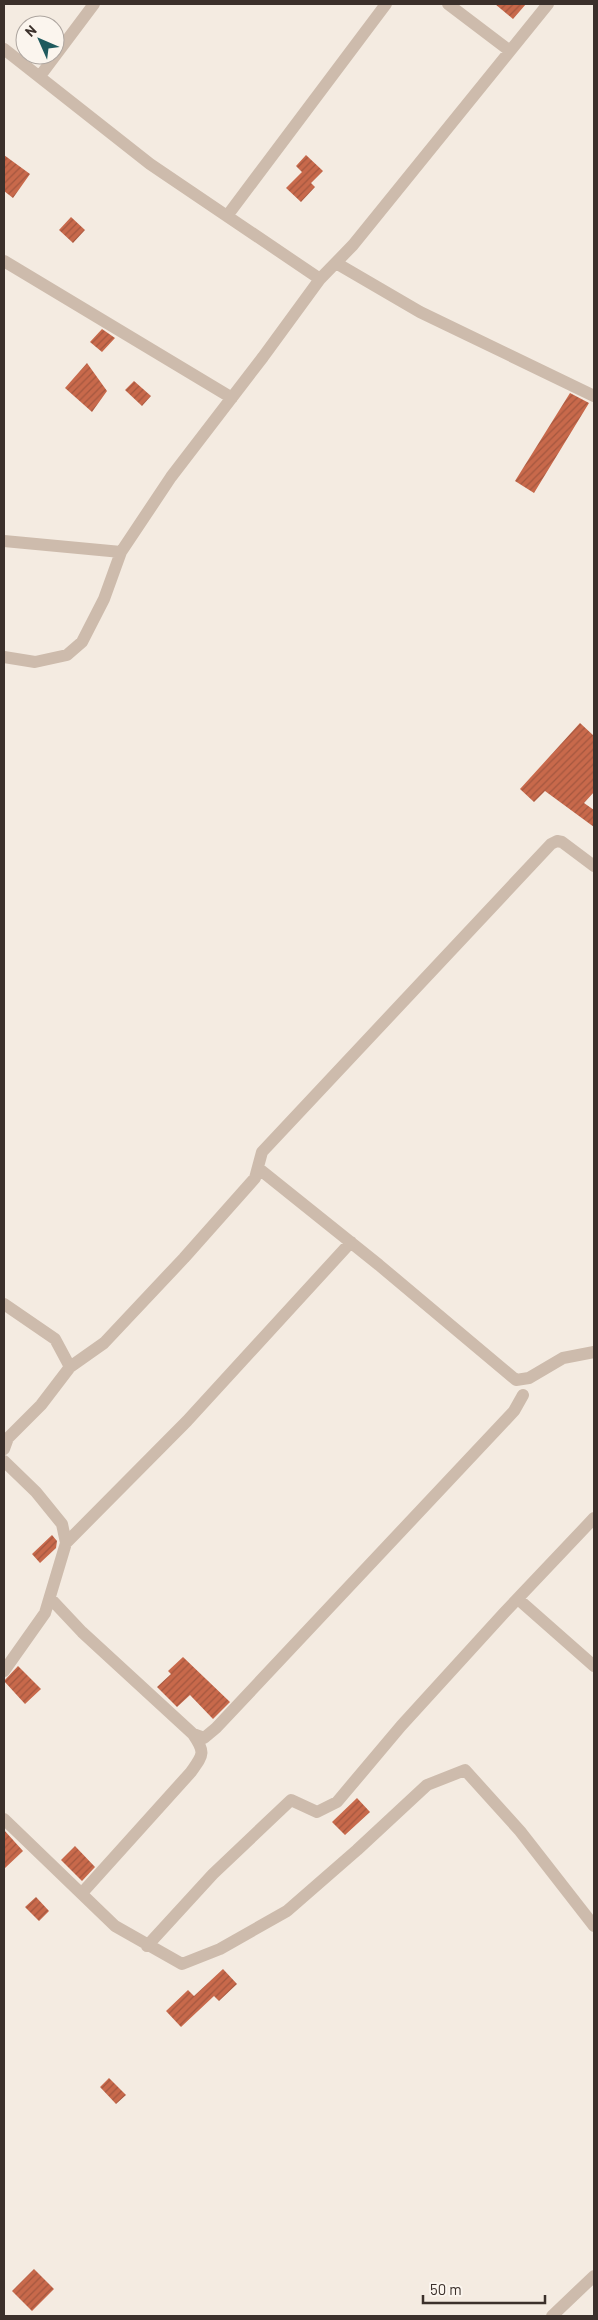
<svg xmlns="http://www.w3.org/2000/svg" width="598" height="2320" font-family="Barlow,sans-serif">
  <defs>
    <pattern id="building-hatch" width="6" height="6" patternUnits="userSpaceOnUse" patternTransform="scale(1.25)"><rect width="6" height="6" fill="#c8694b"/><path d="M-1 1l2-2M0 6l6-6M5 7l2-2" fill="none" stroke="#a4573f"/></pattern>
  </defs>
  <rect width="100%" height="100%" fill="#f4ebe1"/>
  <!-- building -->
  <path fill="url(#building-hatch)" d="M495,4h31l-13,15z
    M4,155l26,19 -17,24 -9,-7z
    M306,155l17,16 -12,12 4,4 -14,15 -15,-14 16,-16 -6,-6z
    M71,217l14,13 -12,13 -14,-13z
    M102,329l13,9 -13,14 -12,-10z
    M87,363l20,28 -15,21 -27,-24z
    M134,381l17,15 -9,10 -17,-16z
    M570,393l19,10 -55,90 -19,-12z
    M580,723l14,13v56l-10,11 10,7v17l-49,-36 -11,11 -14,-13z
    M52,1535l5,6 -1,7 -16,15 -8,-9z
    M183,1657l47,45 -17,17 -23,-24 -13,12 -20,-20 14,-13 -3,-3z
    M18,1666l23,23 -16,15 -21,-23z
    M357,1798l13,14 -25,23 -13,-13z
    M4,1830l19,21 -19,18z
    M75,1846l20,21 -13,14 -21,-21z
    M36,1897l13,14 -10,10 -14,-14z
    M223,1969l14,15 -18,17 -5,-5 -33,31 -15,-16 22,-21 6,6z
    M109,2078l17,17 -10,9 -16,-17z
    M34,2269l20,20 -22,22 -20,-20z"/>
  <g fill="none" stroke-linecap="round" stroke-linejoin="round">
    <!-- street -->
    <path stroke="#cdbbac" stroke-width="12" d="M448,4l62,47
      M4,49l146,115 170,115
      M40,76l54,-72
      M227,216l159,-212
      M4,261l228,137
      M336,263l84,49 174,84
      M4,541l117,11
      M4,657l31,5 32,-7 15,-13 22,-43 17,-47 50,-75 92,-120 57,-78 33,-34 195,-241
      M258,1168l121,97 137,115 13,-2 34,-20 31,-6
      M4,1304l51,35 15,28 -29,38 -33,33 -4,11
      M70,1367l34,-24 80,-85 71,-80 7,-26 289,-308 6,-3 5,1 32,24
      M4,1461l32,31 26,32 4,19 -21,70 -41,58
      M66,1543l121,-122 164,-179
      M50,1598l32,34 111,102c13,19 10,21 -2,38l-109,121
      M518,1599l76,67
      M193,1734l11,4 12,-10 298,-317 9,-16
      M4,1819l111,107 67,38 38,-15 67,-38 70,-61 70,-65 38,-15 55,61 74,95
      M147,1946l66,-72 78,-74 26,12 20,-10 64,-76 103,-113 90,-95
      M552,2316l42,-40"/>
  </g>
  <!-- border -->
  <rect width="598" height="2320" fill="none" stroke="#3b302b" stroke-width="10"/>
  <!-- north arrow -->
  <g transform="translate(40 40) rotate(315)"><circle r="24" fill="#fbf5ee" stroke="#aea6a0"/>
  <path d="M0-4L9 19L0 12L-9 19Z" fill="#1f5a5e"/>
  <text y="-8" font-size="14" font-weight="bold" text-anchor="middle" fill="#3b302b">N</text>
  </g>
  <!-- scale -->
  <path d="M423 2295v8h122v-8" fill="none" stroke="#3b302b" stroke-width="2.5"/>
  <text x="430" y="2295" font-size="15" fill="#3b302b" stroke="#fbf5ee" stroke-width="4" paint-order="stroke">50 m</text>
</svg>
